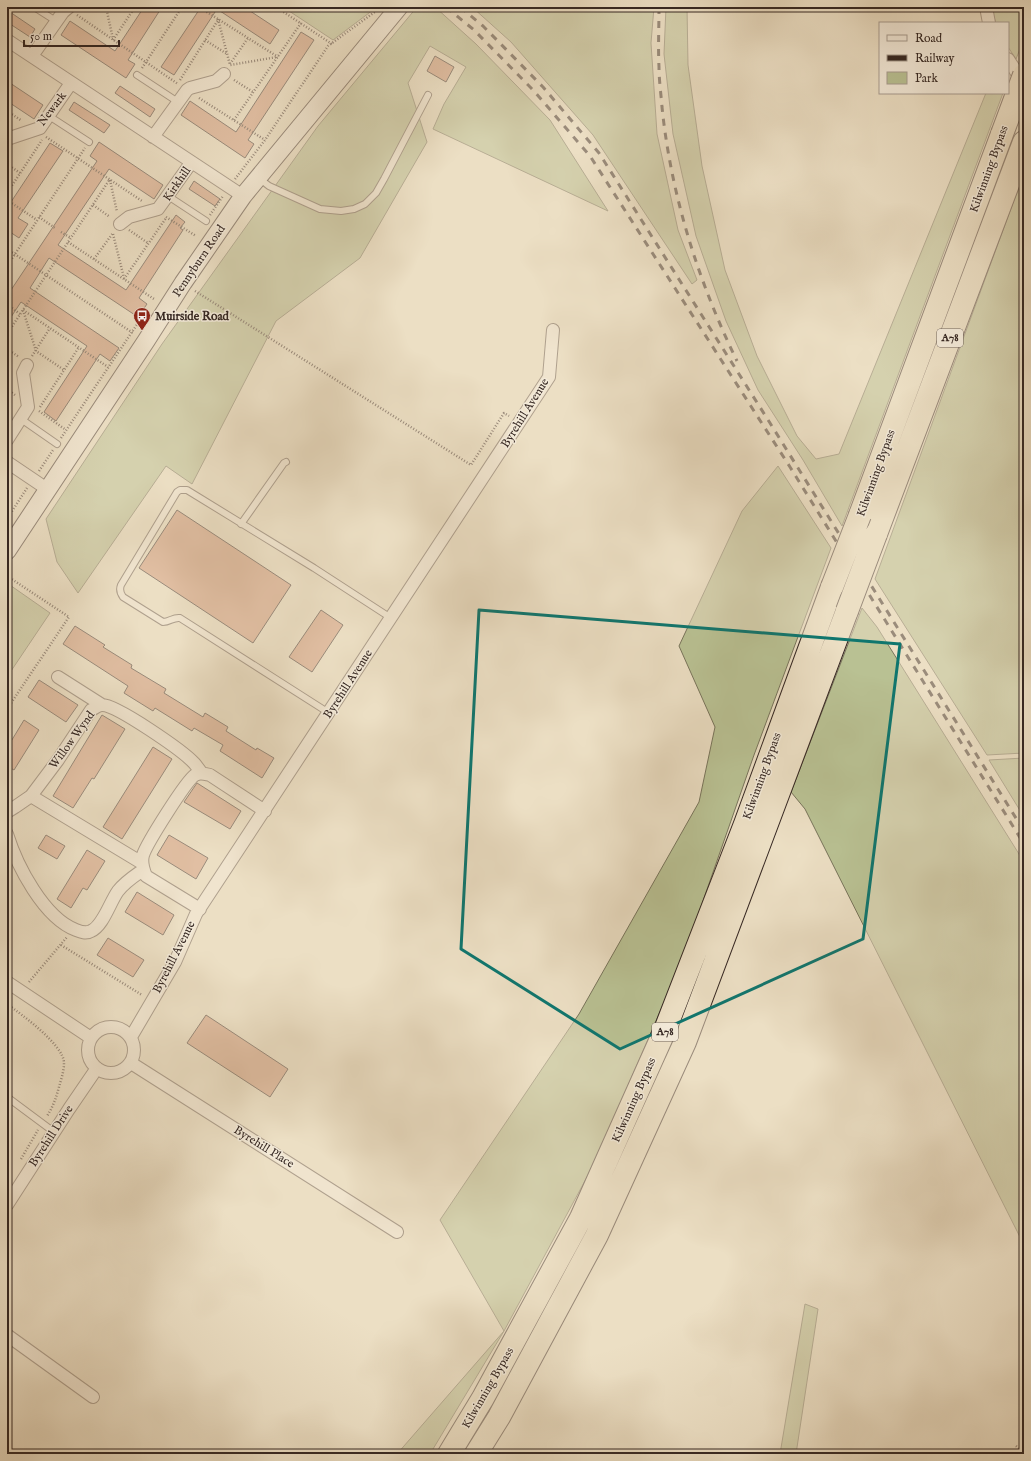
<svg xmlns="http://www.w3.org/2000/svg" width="1031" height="1461" font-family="'IM FELL English',serif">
  <rect width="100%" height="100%" fill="#ecdfc4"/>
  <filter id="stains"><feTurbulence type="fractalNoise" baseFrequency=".005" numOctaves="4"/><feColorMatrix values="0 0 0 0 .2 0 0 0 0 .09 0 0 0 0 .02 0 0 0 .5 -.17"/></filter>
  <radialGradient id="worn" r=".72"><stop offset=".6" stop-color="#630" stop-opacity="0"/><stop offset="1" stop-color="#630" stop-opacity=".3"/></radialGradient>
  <!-- green -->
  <path fill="#b9c193" stroke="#78745b" d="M283,7h94l-44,33z
    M417,7h18l41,37 74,76 58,91 -175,-82 11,-25 22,-37 -36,-21 -22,37 19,59 -67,116 -84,63 -84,163 -26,-18 -88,127 -21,-31 -11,-43 116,-175 156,-218z
    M472,7h182l-3,36 6,91 21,96 19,50 -5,4 -99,-149 -82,-93z
    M666,7h21l1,58 14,101 23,104 32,86 40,80 19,23 23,-5 147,-361h17l-161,433 -39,-66 -45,-70 -32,-69 -30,-85 -23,-102 -9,-80z
    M990,7h34v32l-8,20 -8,-12v-24h-12z
    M1024,173v580l-37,2 -112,-176z
    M778,466l53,82 -77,207 -72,206 -88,203 -90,167 -74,123h-33l107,-123 -64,-111 139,-206 120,-212 16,-75 -36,-81 63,-135z
    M7,583l43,30 -43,64z
    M862,608l15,19 147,235v383l-219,-436 -14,-17z
    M1024,758v59l-35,-57z
    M805,1304l13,5 -22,145h-16z"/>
  <!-- building -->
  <path fill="#d29a7b" stroke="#362823" d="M144,7h18l-34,53 7,4 -9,14 -65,-43 9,-14 45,30z
    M201,7h43l35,23 -9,14 -53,-35 -43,66 -13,-8z
    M7,10l28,19 -5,8 -23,-15z
    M301,32l13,8 -66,100 6,4 -9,14 -64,-43 9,-14 46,31z
    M435,56l19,11 -8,15 -19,-11z
    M7,81l36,24 -9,14 -27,-18z
    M120,86l35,23 -5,8 -35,-24z
    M74,102l36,23 -6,8 -35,-23z
    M99,142l64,43 -9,14 -45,-30 -51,76 68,45 50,-75 9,7 -5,6 3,2 -44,68 8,6 -9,13 -89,-59 -19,30 89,60 -9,13 -10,-7 -44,67 -12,-9 43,-66 -66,-44 -14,21v-27l90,-135 -7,-5z
    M50,143l13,8 -45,67 10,6 -9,14 -12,-8v-22z
    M194,181l26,18 -5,7 -26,-17z
    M177,510l114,75 -38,58 -114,-75z
    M321,610l22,15 -31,47 -23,-15z
    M75,626l30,19 -2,2 29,18 -1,3 35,21 -2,4 39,24 2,-4 23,14 -2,4 30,19 1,-2 17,10 -12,20 -42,-27 3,-6 -29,-17 -2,3 -37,-23 -2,3 -29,-18 4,-7 -65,-42z
    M39,680l39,25 -12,17 -38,-25z
    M102,715l23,14 -31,50 -2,-1 -19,30 -20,-12z
    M24,720l15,10 -25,40 -7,-4v-18z
    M153,747l19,12 -50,80 -19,-12z
    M197,783l44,28 -11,18 -46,-27z
    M46,835l19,11 -8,13 -19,-11z
    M169,835l39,23 -12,21 -39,-24z
    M87,850l18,11 -18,29 -4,-2 -12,20 -14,-9z
    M137,892l37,23 -11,20 -38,-23z
    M108,938l36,22 -11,17 -36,-22z
    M206,1015l82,54 -18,28 -83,-54z"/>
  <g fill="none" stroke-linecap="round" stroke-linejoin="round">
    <defs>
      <path id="lane" d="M34,7l22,14
        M137,75l41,27
        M49,116l40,26
        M260,179l9,7 51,23 21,2 13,-2 11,-5 11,-11 8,-14 44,-84
        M168,196l38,25
        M21,419l36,25
        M241,524l43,-61 2,-1
        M329,713l-149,-95c-7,-1 -10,4 -17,4l-40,-25c-3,-4 -4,-7 -2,-12l56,-93 3,-2h7l127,78 77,50
        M7,1097l47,35"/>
      <path id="street" d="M986,7l3,16
        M7,40l236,156
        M32,56l31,-44 6,-5
        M1008,59l16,25
        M153,137l34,-47 3,-2 26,-7 8,-7
        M7,139l33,-11 31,-45
        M120,224l9,-7 29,-8 33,-46
        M7,440l21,-33 -5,-34 4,-8
        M7,462l40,27
        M58,677l44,28
        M31,796l111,67
        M7,812l8,-5 16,-11 27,-36 33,-50c4,-2 7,-5 11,-5 15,0 81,46 92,58 3,3 5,7 8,10
        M7,834c10,32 37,84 69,96 5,2 10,4 15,1 12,-5 19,-29 27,-40 7,-9 15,-14 25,-21
        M200,909l-54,-33c-3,-7 -5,-14 -3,-21 4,-12 43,-74 52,-80 5,-3 10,-1 15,0l55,36
        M7,982l84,56
        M88 1050a23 23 0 1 1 46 0a23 23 0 1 1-46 0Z
        M131,1037l44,-75 21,-48 353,-537 4,-47
        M131,1063l266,169
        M7,1205l62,-96 28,-41
        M7,1335l86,62"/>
      <path id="secondary" d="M7,551l139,-210 37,-58 60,-87 156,-189"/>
      <path id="highway" d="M860,515l142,-381
        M876,534l148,-392
        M449,1454l34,-56 98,-180 84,-188 80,-206 87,-237
        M476,1454l23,-37 98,-182 88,-193 162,-431"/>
    </defs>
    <!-- lane casing -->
    <use href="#lane" stroke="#64564b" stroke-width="8"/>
    <!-- street casing -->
    <use href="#street" stroke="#64564b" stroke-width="14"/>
    <!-- secondary casing -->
    <use href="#secondary" stroke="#362823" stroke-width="19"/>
    <!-- highway casing -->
    <use href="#highway" stroke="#362823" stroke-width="24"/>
    <!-- path -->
    <path stroke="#362823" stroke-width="2.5" stroke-dasharray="1 2" stroke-linecap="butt" d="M106,7l7,32
      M199,7l79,50
      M276,7l56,37
      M77,15l101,69
      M218,19l12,46 47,-8
      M113,40l22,-33
      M205,40l22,14
      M230,64l18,-26
      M142,68l40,-61
      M180,80l38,-60
      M234,80l19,12
      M199,98l66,42
      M7,111l15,10
      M234,120l67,-97
      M46,137l96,64
      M7,164l13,9
      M235,179l30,-39 63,-94 48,-35
      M110,180l7,32
      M7,193l35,-53
      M7,200l30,20
      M93,205l17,12
      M210,215l13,-19
      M39,217l16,11
      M166,217l30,19
      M129,230l19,13
      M61,232l10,6
      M113,234l11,44
      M68,242l86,57
      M7,249l126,84
      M94,259l19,-26
      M7,266l78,-118
      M124,279l42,-61
      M195,291l276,174 33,-52 5,3
      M12,308l8,6
      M23,310l85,57
      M23,310l13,41 28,19
      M7,334l103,-155
      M7,349l12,8
      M32,356l18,-28
      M7,389l8,6
      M40,407l39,-60
      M39,411l27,19
      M61,438l85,-127
      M39,471l14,-21
      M7,519l20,-31
      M7,576l62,41 -62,92
      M61,945l81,50
      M29,982l38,-45
      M7,1004c14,10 57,41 57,59 0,8 -3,17 -5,24 -3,11 -6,20 -12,29
      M21,1159l17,-29
      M1016,1446l8,7"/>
    <!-- lane -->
    <use href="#lane" stroke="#f3ead9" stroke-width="6"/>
    <!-- street -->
    <use href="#street" stroke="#f3ead9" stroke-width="12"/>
    <!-- secondary -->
    <use href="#secondary" stroke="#f3ead9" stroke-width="17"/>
    <!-- highway -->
    <use href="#highway" stroke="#ecdfc4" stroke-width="22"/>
    <!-- rail -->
    <path stroke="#362823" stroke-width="3" stroke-dasharray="7 7" stroke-linecap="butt" d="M446,7l28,23 60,61 56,65 200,311 234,377
      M460,7l23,19 60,61 56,66 171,270 254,408
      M659,7c0,20 -1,40 0,60 0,13 2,27 3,40 9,88 36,174 75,254"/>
    <defs>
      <path id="highway-bridge" d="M1002,134l22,-59
        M832,587l28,-72
        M847,611l29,-77"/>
    </defs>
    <!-- highway-bridge casing -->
    <use href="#highway-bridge" stroke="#362823" stroke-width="24" stroke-linecap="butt"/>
    <!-- highway-bridge -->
    <use href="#highway-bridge" stroke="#ecdfc4" stroke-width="22"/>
  </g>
  <!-- marked area -->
  <path d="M0 0H1031V1461H0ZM479,610l421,34 -37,295 -243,110 -159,-100z" fill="#ecdfc4" fill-opacity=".55" fill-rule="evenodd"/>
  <path fill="none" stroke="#0f766e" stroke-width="3" stroke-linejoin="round" d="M479,610l421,34 -37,295 -243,110 -159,-100z"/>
  <!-- icons -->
  <defs>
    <symbol id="bus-pin" viewBox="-11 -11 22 30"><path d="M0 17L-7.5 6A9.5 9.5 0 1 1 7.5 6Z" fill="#8f2418" stroke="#f3ead9"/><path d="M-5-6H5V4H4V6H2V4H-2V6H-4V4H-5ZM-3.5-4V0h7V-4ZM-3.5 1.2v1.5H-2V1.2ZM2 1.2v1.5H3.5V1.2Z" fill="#fff"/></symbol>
  </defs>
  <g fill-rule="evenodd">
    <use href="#bus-pin" x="132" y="306" width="20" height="27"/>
  </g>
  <g text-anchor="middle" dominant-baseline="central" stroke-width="3" stroke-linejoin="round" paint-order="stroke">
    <!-- shield labels -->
    <g fill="#f3ead9" stroke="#6f625a" stroke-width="1">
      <rect x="937" y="329" width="26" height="18" rx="3"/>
      <rect x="652" y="1023" width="26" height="18" rx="3"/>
    </g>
    <g font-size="11" font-weight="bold" fill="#362823">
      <text x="950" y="338">A78</text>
      <text x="665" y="1032">A78</text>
    </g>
    <!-- street labels -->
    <g font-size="12" fill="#362823" stroke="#f3ead9">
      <text transform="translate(52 109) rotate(-53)">Newark</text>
      <text transform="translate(989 169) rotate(-70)">Kilwinning Bypass</text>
      <text transform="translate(177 184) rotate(-55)">Kirkhill</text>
      <text transform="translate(199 261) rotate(-56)">Pennyburn Road</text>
      <text transform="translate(525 413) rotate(-58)">Byrehill Avenue</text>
      <text transform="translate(876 473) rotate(-70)">Kilwinning Bypass</text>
      <text transform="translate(348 684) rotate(-57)">Byrehill Avenue</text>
      <text transform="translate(72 740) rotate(-54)">Willow Wynd</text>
      <text transform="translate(762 776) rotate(-70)">Kilwinning Bypass</text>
      <text transform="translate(174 957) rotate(-63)">Byrehill Avenue</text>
      <text transform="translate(634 1100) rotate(-66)">Kilwinning Bypass</text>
      <text transform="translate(51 1136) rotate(-57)">Byrehill Drive</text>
      <text transform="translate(264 1147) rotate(32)">Byrehill Place</text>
      <text transform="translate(488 1388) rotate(-60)">Kilwinning Bypass</text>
    </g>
    <!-- poi labels -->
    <g font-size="12" font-weight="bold" fill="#362823" stroke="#f3ead9" text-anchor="start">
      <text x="155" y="316">Muirside Road</text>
    </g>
  </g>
  <!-- margin -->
  <rect width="1031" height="1461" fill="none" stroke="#ecdfc4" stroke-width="24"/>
  <rect x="8" y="8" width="1015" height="1445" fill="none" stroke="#362823" stroke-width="2"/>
  <rect x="12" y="12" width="1007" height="1437" fill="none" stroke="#362823"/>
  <!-- legend -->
  <rect x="879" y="22" width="130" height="72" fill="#f3ead9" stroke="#a79c90"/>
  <rect x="887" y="35" width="20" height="6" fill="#f3ead9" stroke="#a79c90"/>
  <text x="915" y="42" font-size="12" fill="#362823">Road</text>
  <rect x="887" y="55" width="20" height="6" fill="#362823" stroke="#a79c90"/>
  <text x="915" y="62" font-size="12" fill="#362823">Railway</text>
  <rect x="887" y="72" width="20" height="12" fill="#b9c193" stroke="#a79c90"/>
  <text x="915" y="82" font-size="12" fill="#362823">Park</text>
  <!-- scale -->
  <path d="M24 40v6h95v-6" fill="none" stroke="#362823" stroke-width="2"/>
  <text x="30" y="40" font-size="12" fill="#362823" stroke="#f3ead9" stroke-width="3" paint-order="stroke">50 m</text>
  <rect width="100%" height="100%" filter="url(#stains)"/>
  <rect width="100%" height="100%" fill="url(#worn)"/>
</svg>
